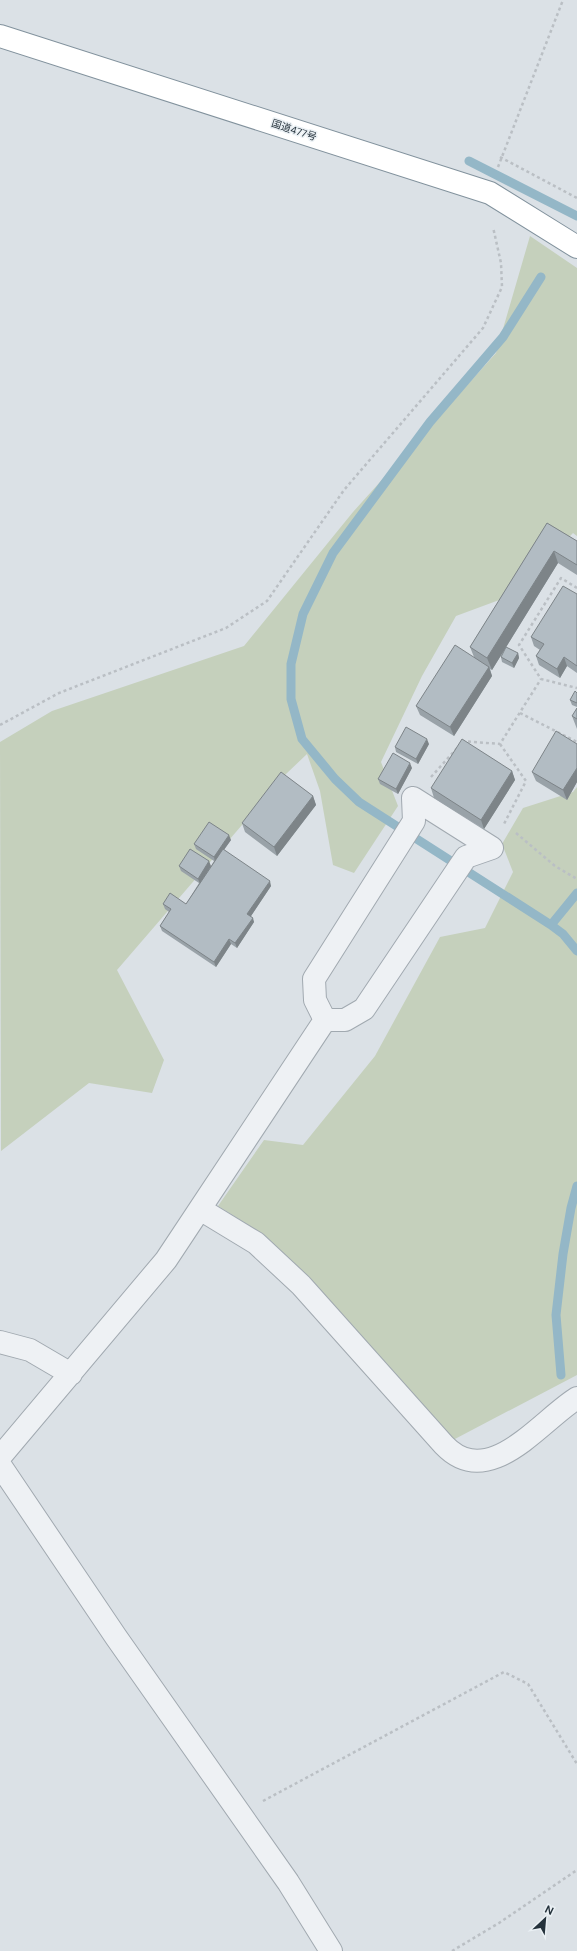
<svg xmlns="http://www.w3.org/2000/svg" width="577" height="1951" font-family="'DM Sans','Noto Sans JP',sans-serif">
  <rect width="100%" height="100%" fill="#dbe1e6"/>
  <!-- green -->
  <path fill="#c5d0bc" d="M530,236l47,32v268l-4,-3 -60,62 -57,21 -34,60 -41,86 17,44 -44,67 -21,-8 -13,-74 -13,-37 -21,20 -169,196 47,90 -12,33 -63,-10 -88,68 -1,-409 52,-31 192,-65 109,-134 143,-159z
    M577,787v588l-124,65 -190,-206 -45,-28 46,-66 39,5 72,-89 65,-119 45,-9 28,-56 -11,-28 21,-36 50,-16z"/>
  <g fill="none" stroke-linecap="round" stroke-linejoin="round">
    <!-- stream -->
    <path stroke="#94b7c7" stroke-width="9" d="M469,161l108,55
      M541,277l-38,60 -73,85 -97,131 -30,61 -12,50v35l11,40 33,40 24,23 192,123 12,9 14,17
      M551,925l26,-32
      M561,1375l-5,-60 7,-61 8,-46 6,-22"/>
    <defs>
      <path id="minor" d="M325,1020h20l19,-11 102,-152 26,-9 -79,-50
        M325,1020l-10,-20 -1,-21 100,-158 -1,-23
        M200,1209l56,34 45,42 143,160c45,47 96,-24 133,-47
        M0,1342l30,8 41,24
        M0,1457l166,-197 159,-240
        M0,1465l116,172 172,245 43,69"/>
      <path id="highway" d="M0,36l490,157 87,54"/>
    </defs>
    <!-- minor casing -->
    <use href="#minor" stroke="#a1a9b0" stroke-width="24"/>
    <!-- highway casing -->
    <use href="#highway" stroke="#82929d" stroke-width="24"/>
    <!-- path -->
    <path stroke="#babfc4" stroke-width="2.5" stroke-dasharray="3 3" stroke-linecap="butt" d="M500,157l77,41
      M498,167l65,-167
      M577,588l-16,-10 -42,67 22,34 36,9
      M520,713l57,29
      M0,725l59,-32 167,-65 41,-27 77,-111 139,-162 19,-41 -1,-24 -8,-36
      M462,741l38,3 41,-65
      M500,744l26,37 -22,43
      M431,777l27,-30
      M516,833l39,33 22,13
      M263,1801l241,-129 24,12 49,80
      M452,1951l47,-28 78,-53"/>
    <!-- minor -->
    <use href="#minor" stroke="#eef1f4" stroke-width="22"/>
    <!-- highway -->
    <use href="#highway" stroke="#fff" stroke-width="22"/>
  </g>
  <!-- wall -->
  <path fill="#99a2a8" d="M547,523l30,18v34l-19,-12 -66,107 -2,-1 2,7 -38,60 -34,-21 -4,-9 58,-49 -4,-10z
    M577,594v79l-10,-7 -7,12 -21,-13 -3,-9 4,-6 -6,-4 -3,-9z
    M518,653l1,5 -5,10 -12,-6 -1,-5z
    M577,693v14l-5,-2 -2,-5z
    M577,708v21l-5,-13z
    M429,744l-11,20 -22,-12 -1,-5z
    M577,744v38l-10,18 -31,-19 -4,-9z
    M412,768l-14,26 -18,-10 -2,-5z
    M512,771l3,9 -31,49 -50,-31 -3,-10z
    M313,796l3,9 -39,51 -32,-24 -3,-9z
    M231,840l-7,10 47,36 -20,30 3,6 -17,26 -6,-4 -15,23 -54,-36 -2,-5 9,-14 -4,-3 -2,-5h23l13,-21 -18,-12 -2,-5h32l3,-5 -18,-12 -2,-5z"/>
  <!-- shaded-wall -->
  <path fill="#7d8488" d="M554,551l4,12 -66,107 -5,-12z
    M518,653l1,5 -5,10 -2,-5z
    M564,657l3,9 -7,12 -3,-9z
    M489,667l3,9 -38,60 -4,-9z
    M427,739l2,5 -11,20 -2,-5z
    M410,763l2,5 -14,26 -2,-5z
    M577,768v14l-10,18 -4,-10z
    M512,771l3,9 -31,49 -3,-9z
    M313,796l3,9 -39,51 -3,-9z
    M229,835l2,5 -16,22 -1,-5z
    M209,861l2,5 -11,18 -2,-5z
    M270,881l1,5 -22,33 -2,-5z
    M253,918l1,4 -17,26 -2,-5z
    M229,939l2,5 -15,23 -2,-5z"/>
  <!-- building -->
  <path fill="#b2bcc3" stroke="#7d8488" d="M547,523l30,18v24l-23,-14 -67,107 -17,-11z
    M563,586l14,8v72l-13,-9 -7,12 -21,-13 8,-12 -13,-7z
    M455,645l34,22 -39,60 -34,-21z
    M506,647l12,6 -6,10 -11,-6z
    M575,691l2,2v10l-7,-3z
    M577,708v11l-5,-3z
    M406,727l21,12 -11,20 -21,-12z
    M556,731l21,13v24l-14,22 -31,-18z
    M462,739l50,32 -31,49 -50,-32z
    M393,753l17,10 -14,26 -18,-10z
    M281,772l32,24 -39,51 -32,-24z
    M209,822l20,13 -15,22 -20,-13z
    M190,849l19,12 -11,18 -19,-13z
    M223,849l47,32 -23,33 6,4 -18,25 -6,-4 -15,23 -54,-36 11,-17 -8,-5 7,-11 16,11z"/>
  <g text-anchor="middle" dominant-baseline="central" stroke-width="3" stroke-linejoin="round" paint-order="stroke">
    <!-- street labels -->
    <g font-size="10" fill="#25323c" stroke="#eaf0f4">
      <text transform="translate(294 130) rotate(18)">国道477号</text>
    </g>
  </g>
  <!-- north arrow -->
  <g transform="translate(545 1919) rotate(26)" stroke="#eaf0f4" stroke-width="3" paint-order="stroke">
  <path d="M0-3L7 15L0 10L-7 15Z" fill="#25323c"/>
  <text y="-6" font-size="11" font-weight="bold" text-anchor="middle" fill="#25323c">N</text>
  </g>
</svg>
